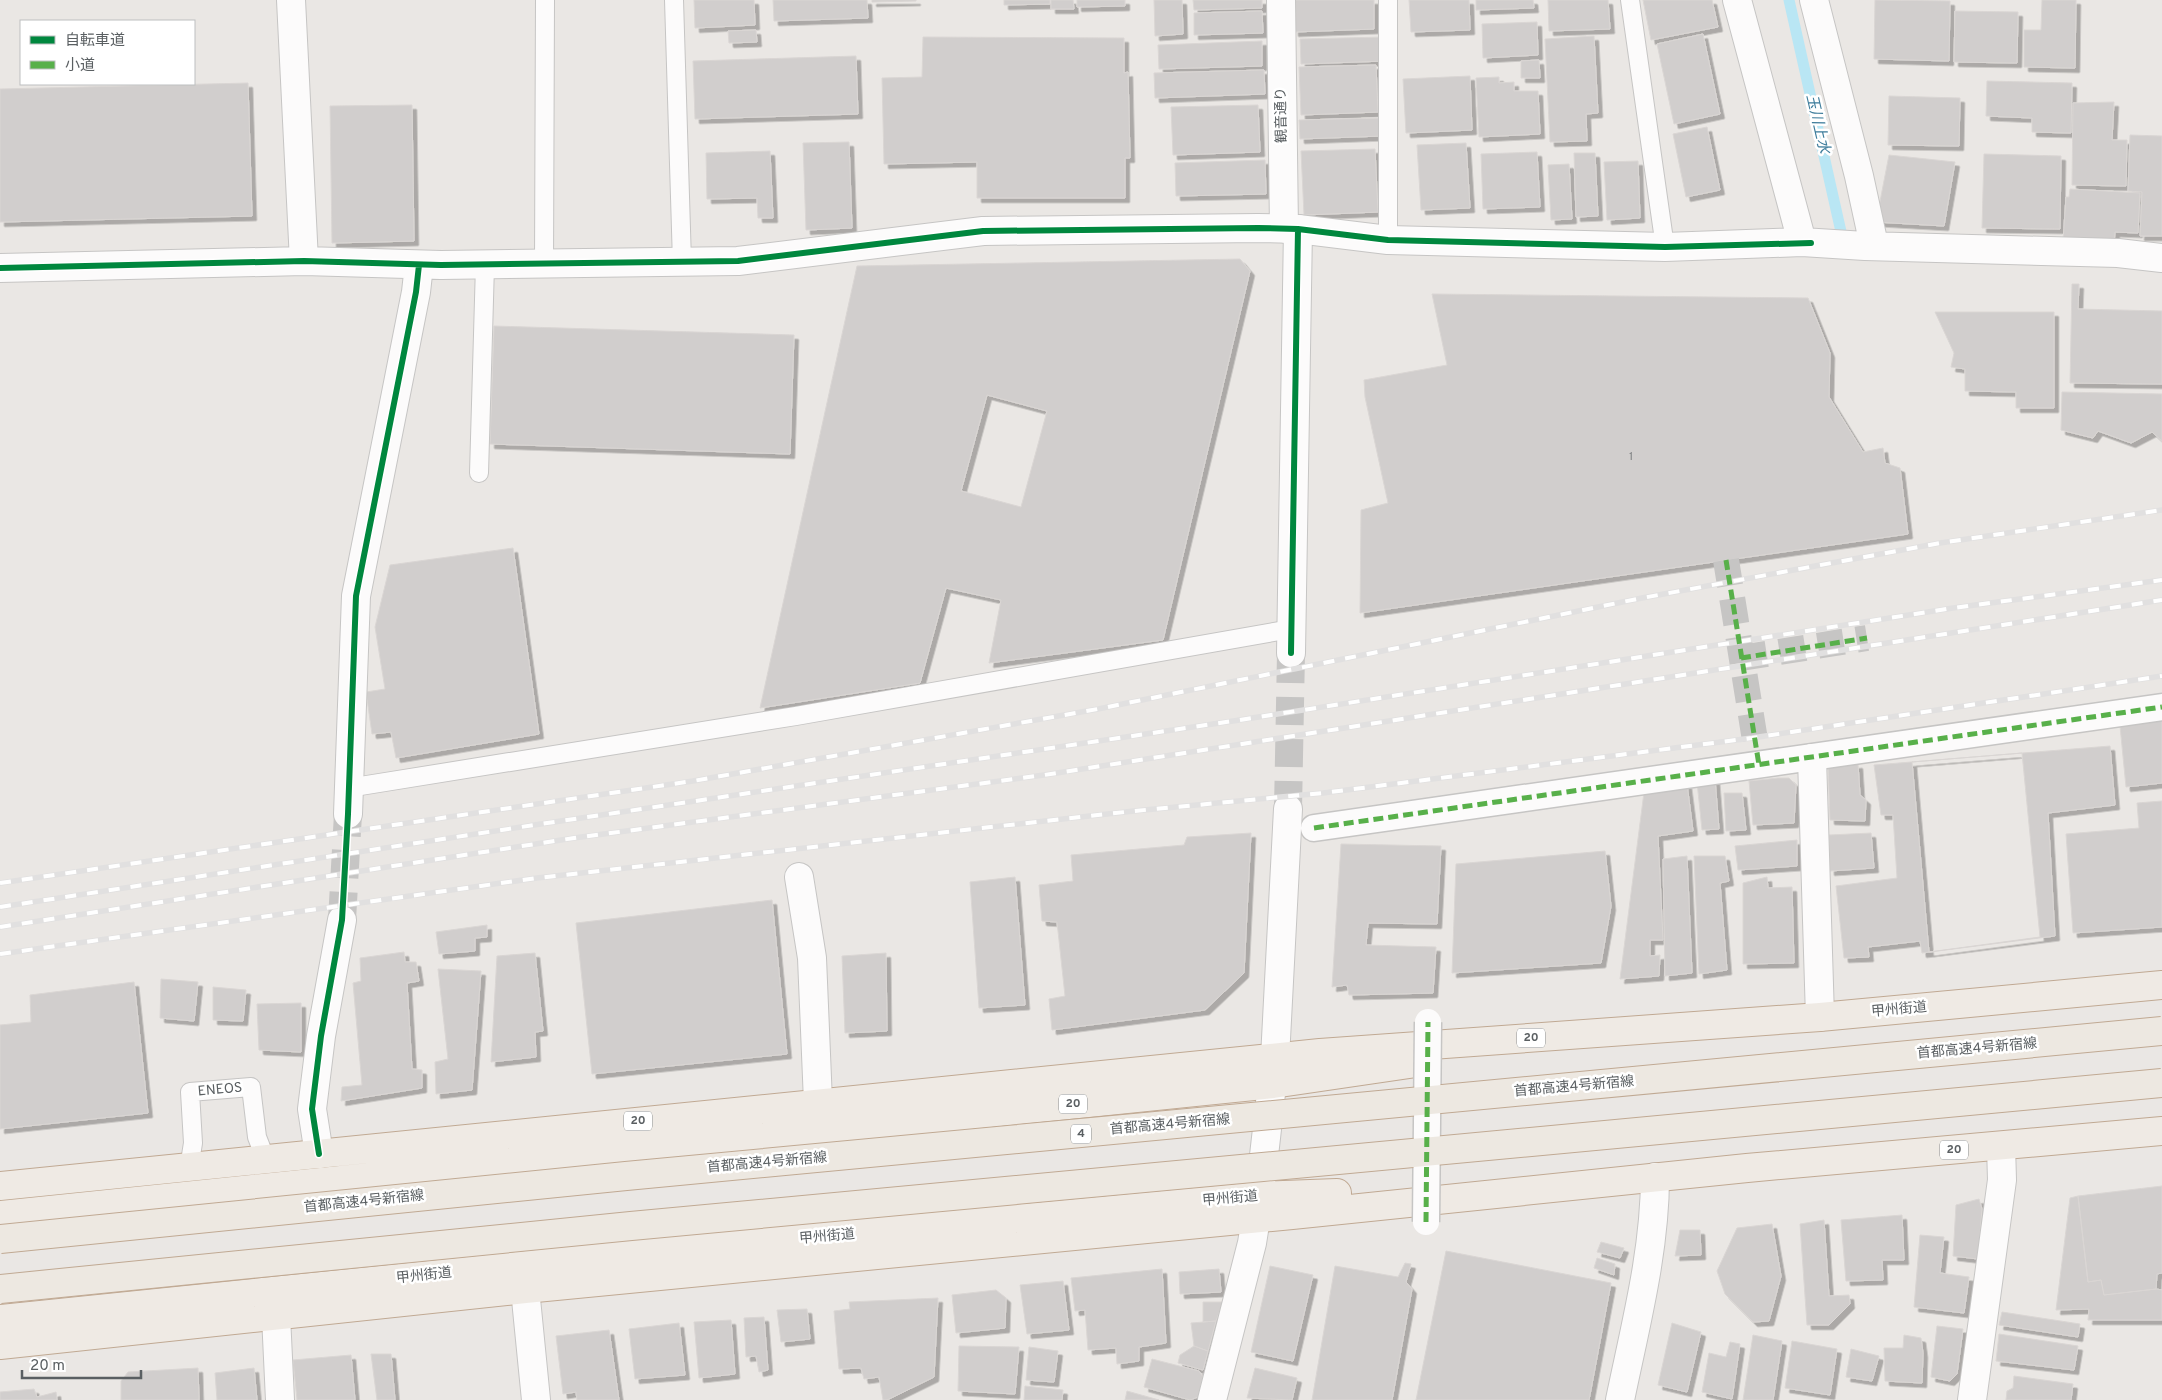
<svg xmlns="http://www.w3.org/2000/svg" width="2162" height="1400" font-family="Overpass,'Noto Sans JP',sans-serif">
  <defs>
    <filter id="shadow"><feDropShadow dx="4.5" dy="4.5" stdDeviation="0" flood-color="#0004"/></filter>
  </defs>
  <rect width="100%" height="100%" fill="#eae7e4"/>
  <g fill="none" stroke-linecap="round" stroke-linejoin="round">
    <!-- stream -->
    <path stroke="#b9e6f4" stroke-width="11" d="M1789,0l55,245"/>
  </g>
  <!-- building -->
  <path fill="#d1cecd" stroke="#dad6d4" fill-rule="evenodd" filter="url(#shadow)" d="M694,0h60l1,25 -60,3z
    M773,0h94l1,18 -94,3z
    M872,0h44v1l-44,1z
    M1004,0h46v4l-46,1z
    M1051,0h22l1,9h-23z
    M1077,0h48v6l-48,1z
    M1154,0h28l1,34 -28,2z
    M1193,0h69v8l-68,2z
    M1293,0h81v29l-80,3z
    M1409,0h60l1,30 -59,2z
    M1476,0h57l1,8 -58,2z
    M1548,0h60l2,29 -61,2z
    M1643,0h69l6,27 -67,13z
    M1875,0l75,1 -1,60 -75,-2z
    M2042,0h34l-1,68 -51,-1v-37h17z
    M1262,11l1,22 -69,2v-22z
    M1955,11l63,1 -1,51 -63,-1z
    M1537,22l1,33 -55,3 -1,-34z
    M756,30l1,12 -28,1 -1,-12z
    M1703,34l17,80 -46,10 -17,-80z
    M1594,36l4,77 -12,1 1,27 -37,1 -5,-103z
    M923,37l201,1v35l4,-1 2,86h-5v40h-148v-36l-93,2 -2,-86 40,-1z
    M1384,37l1,24 -84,3 -1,-25z
    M1262,41v25l-103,3 -1,-24z
    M856,56l2,58 -163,5 -2,-58z
    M1539,60l1,18h-19v-17z
    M1376,65l2,47 -77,3 -2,-48z
    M1264,70l1,24 -110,4 -1,-25z
    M1470,76l2,54 -66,3 -3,-54z
    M1499,77v6l15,-1v9h24l2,43 -61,3 -3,-59z
    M1987,81l85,2 -1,50 -39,-1v-14l-46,-2z
    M248,83l4,133 -252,6v-133z
    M1889,96l71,2 -1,48 -71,-1z
    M2114,102l-2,38h15l-1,46 -54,-1 1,-82z
    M412,105l2,136 -82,2 -2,-137z
    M1258,105l2,47 -87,3 -2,-48z
    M1381,118l1,18 -82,3 -1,-19z
    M1707,127l13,63 -34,7 -13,-63z
    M2130,135l32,1v100h-22l2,-44 -14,-1z
    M849,142l3,86 -46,2 -3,-87z
    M1466,143l4,65 -49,2 -4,-65z
    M1375,149l3,63 -74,3 -3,-64z
    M770,151l3,67h-15l-1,-20 -50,1 -1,-46z
    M1537,152l3,55 -57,2 -2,-55z
    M1574,153h21l3,63 -22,1z
    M1984,154l77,2 -1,73 -78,-1z
    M1889,155l66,7 -11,64 -68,-4z
    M1265,160l1,34 -90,2 -1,-33z
    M1638,161l2,57 -33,2 -3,-58z
    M1569,164l3,55 -21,1 -3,-55z
    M2070,189l70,4 -2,40 -23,-1 -1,12 -51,-3 3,-44h3z
    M1240,259l10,12 -87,369 -174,23 12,-63 -55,-12 -26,95 -160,25 97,-442zM987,395l60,16 -26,96 -60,-16z
    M2072,284h7l-1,25 84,2v73l-92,-1z
    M1432,294l376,4 22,55 -1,44 34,55 20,-4 2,15 15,5 8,66 -548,79 1,-103 27,-7 -23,-106 -1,-17 83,-15z
    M1935,312h119v96h-38v-16l-51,-1v-22l-14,-2 3,-14z
    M494,326l300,9 -4,119 -300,-10z
    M2062,392l100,2v47l-10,-9 -21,11 -33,-12 -5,7 -32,-8z
    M513,548l26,186 -143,24 -5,-26 -19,2 -6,-42 19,-3 -10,-62 15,-62z
    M2162,720v63l-36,4 -6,-61z
    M2110,746l5,59 -67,8 7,123 -133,17 -2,-12 -52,6 1,10 -25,1 -8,-72 61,-8 -4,-63h-12l-7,-50z
    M2022,753l18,184 -111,15 -17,-190z
    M1858,764l2,31 6,5 -1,21 -35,-1 -2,-54z
    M1778,778h11l7,7 -2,38 -41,2 -4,-44z
    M1715,779l4,50 -17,1 -5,-48z
    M1687,784l6,47 -35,5 5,104h-13v16l10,-1 -1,21 -39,3 24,-187z
    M1724,793h18l4,37 -20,1z
    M2162,801v126l-89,6 -7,-99 73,-6 -2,-25z
    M1251,833l-7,140 -39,37 -153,20 -3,-31 16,-3 -8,-74 -15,-1 -3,-36 34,-4 -2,-26 113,-10 3,-8z
    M1871,833l3,35 -44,3 -1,-36z
    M1797,840v26l-59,4 -3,-24z
    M1341,844l100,2 -4,78 -69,-1 -2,22 70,2 -3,46 -84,2 -2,-10 -15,2z
    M1605,851l6,55 -10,57 -149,10 4,-109z
    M1687,856l5,117 -27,3 -2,-117z
    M1694,856h31l4,25 -9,2 7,87 -28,4z
    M1015,877l10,128 -46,3 -9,-126z
    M1767,877l1,11 24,-1 2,76 -51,1v-81z
    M772,900l15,154 -195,20 -16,-151z
    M487,925v12l-12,1v13l-36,3 -3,-22z
    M404,952l1,10h11l3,19 -12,2 5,86 10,1v18l-81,13 1,-14 20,-2 -9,-102 8,-2 -1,-23z
    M535,953l8,78 -8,1 1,25 -45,5 6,-106z
    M886,953l1,78 -42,2 -3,-77z
    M438,969l43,2 -9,119 -36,4 -1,-32 13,-3z
    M161,979l37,3 -4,39 -34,-3z
    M134,982l14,131 -148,16v-104l31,-3 -1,-27z
    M213,987l33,3 -3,31 -30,-1z
    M301,1003v49l-42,-2 -2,-46z
    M2162,1186v87l-5,1 -1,15 -52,6 -3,-15 -13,2 -10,-86z
    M2078,1196l10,86 13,-2 3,15 52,-6 6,1v30h-74l1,-11 -33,1 14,-112z
    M1979,1199l3,10 -4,50 -25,-3 3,-51z
    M1902,1215l2,45h-22l1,20 -37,1 -5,-61z
    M1824,1220l5,76 20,-1 1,9 -21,21h-22l-7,-101z
    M1772,1224l9,52 -12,45 -16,1 -28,-28 -8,-23 20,-43z
    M1680,1230h20l1,25 -26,1z
    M1920,1235l24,2 -4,36 29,4 -5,36 -50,-6z
    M1601,1242l23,6 -4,10 -23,-6z
    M1446,1251l165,32 -22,117h-173z
    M1597,1258l18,6 -1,11 -20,-7z
    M1405,1263l6,1 -5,18 6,7 -20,111h-80l23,-134 63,11z
    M1270,1266l43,9 -20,86 -42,-9z
    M1162,1269l4,74 -27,4v14l-22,3 -1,-16 -28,2 -3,-40 -10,1 -4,-33z
    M1219,1269l2,23 -41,2 -1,-22z
    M1063,1281l6,49 -42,4 -7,-49z
    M996,1290l10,8 -1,30 -49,5 -4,-38z
    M938,1298l-4,79 -47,23h-4l-4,-23 -15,2 -3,-11 -22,1 -5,-58 16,-2 -1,-7z
    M1203,1302h20l-7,19 -13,1z
    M807,1309l3,30 -29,3 -4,-32z
    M2002,1312l78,12 -2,13 -79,-12z
    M764,1317l4,53 -9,2 -3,-16 -10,1 -2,-39z
    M731,1320l4,54 -36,4 -5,-56z
    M1216,1321l-8,30 -14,-5 -3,-23z
    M679,1323l6,52 -50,4 -6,-50z
    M1672,1323l29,9 -14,60 -29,-7z
    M1937,1326l26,3 -6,45 -7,7 -19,-4z
    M609,1330l10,70h-42l-1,-8 -13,2 -7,-58z
    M1999,1334l79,12 -4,24 -78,-9z
    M1753,1335l29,6 -9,59h-30z
    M1904,1335l17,3 2,15 -1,30 -37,-2 -1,-33h19z
    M1792,1341l45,8 -7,46 -45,-7z
    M1730,1342l10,2 -8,55 -30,-7 7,-39 17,4z
    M959,1346l60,1 -4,47 -57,-3z
    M1194,1346l14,5 -5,19 -25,-7 2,-8z
    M1029,1347l29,4 -4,31 -28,-2z
    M1851,1349l28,7 -7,25 -26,-4z
    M371,1354h20l4,46h-18z
    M351,1355l4,45h-58l-4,-40z
    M1152,1359l47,12 4,6 -5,20 -8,3 -46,-13z
    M198,1368l1,32h-78v-19l7,-9z
    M254,1368l3,32h-40l-2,-27z
    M1255,1368l42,10 -5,22 -45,-2z
    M2014,1376l59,8 -2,16h-65l1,-9 6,-3z
    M1025,1386l38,4 -1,10h-38z
    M34,1389l3,8 19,-5 1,8h-57v-8z
    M1127,1391l32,9h-34z"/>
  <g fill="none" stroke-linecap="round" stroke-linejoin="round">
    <!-- pedestrian-tunnel -->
    <path stroke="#c6c5c4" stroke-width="26" stroke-dasharray="26 13" stroke-linecap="butt" d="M1726,560l33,205
      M1741,658l126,-20"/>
    <!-- minor-tunnel -->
    <path stroke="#c6c5c4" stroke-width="28" stroke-dasharray="28 14" stroke-linecap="butt" d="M342,920l6,-106"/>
    <!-- tertiary-tunnel -->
    <path stroke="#c6c5c4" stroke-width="28" stroke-dasharray="28 14" stroke-linecap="butt" d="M1288,809l3,-156"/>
    <defs>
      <path id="service" d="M674,0l8,262
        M1388,0v240
        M1630,0l35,247
        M544,264l1,-264
        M479,473l6,-208
        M348,788l448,-72 495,-87
        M189,1168l4,-25 -3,-51 61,-5 6,50 9,23"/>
      <path id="pedestrian" d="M1314,828l848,-121"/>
      <path id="minor" d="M291,0l13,261
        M1281,0l3,229
        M1737,0l65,242
        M1814,0l45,176 15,69
        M0,268l304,-7 137,4 297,-4 245,-30 275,-3 40,1 90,11 277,7 137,-5 63,4 253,7 44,5
        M1812,758l8,259
        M348,814l8,-218 60,-304 3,-27
        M799,877l13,81 6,144
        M319,1154l-7,-45 9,-73 21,-116
        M525,1289l11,111
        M276,1316l4,84
        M1212,1400l40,-157 4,-25
        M1620,1400c15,-73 35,-148 35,-223
        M1972,1400l30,-220 -1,-34"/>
      <path id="tertiary" d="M1291,653l7,-424
        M1260,1191l15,-133 13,-249"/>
      <path id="trunk" d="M0,1186l1320,-133 500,-36 342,-32
        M0,1215l1273,-131 150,-22
        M0,1319l633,-65 626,-58 78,-3
        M0,1345l525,-56 767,-74 455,-47 415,-37"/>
    </defs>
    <!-- service casing -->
    <use href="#service" stroke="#c6c5c4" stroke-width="20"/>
    <!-- pedestrian casing -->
    <use href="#pedestrian" stroke="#c6c5c4" stroke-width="29"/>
    <!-- minor casing -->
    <use href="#minor" stroke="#c6c5c4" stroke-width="30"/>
    <!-- tertiary casing -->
    <use href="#tertiary" stroke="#c6c5c4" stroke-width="30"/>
    <!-- trunk casing -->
    <use href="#trunk" stroke="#c0a993" stroke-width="30"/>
    <!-- service -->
    <use href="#service" stroke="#fcfbfb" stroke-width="18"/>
    <!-- pedestrian -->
    <use href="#pedestrian" stroke="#fcfbfb" stroke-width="26"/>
    <!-- minor -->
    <use href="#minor" stroke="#fcfbfb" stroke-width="28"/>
    <!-- tertiary -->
    <use href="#tertiary" stroke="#fcfbfb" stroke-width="28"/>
    <!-- trunk -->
    <use href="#trunk" stroke="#efeae4" stroke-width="28"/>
    <defs>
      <path id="rail" d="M0,883l693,-102 405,-72 544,-111 298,-55 222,-33
        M0,907l534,-82 699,-104 720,-113 209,-28
        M0,927l574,-89 470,-63 1118,-175
        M0,954l537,-76 597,-67 189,-18 429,-55 410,-62"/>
    </defs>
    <!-- rail casing -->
    <use href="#rail" stroke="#e1e0e0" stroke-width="5.5"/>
    <!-- rail -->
    <use href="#rail" stroke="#fff" stroke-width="4" stroke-dasharray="11" stroke-linecap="butt"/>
    <defs>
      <path id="pedestrian-bridge" d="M1426,1222l2,-200"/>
      <path id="motorway-bridge" d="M0,1239l626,-63 1536,-145
        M0,1289l631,-63 1531,-143"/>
    </defs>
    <!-- pedestrian-bridge casing -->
    <use href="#pedestrian-bridge" stroke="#c6c5c4" stroke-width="29" stroke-linecap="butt"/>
    <!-- motorway-bridge casing -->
    <use href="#motorway-bridge" stroke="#c0a993" stroke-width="30" stroke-linecap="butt"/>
    <!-- pedestrian-bridge -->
    <use href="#pedestrian-bridge" stroke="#fcfbfb" stroke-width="26"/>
    <!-- motorway-bridge -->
    <use href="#motorway-bridge" stroke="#ede8e1" stroke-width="28"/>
    <!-- quiet -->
    <path stroke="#58b04a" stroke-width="5" stroke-dasharray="10 5" stroke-linecap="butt" d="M1726,560l33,205
      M1741,658l126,-20
      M1314,828l848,-121
      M1426,1222l2,-200"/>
    <defs>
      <path id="cycleway" d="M0,268l304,-7 137,4 297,-4 245,-30 275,-3 40,1 90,11 277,7 146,-4
        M1291,653l7,-424
        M319,1154l-7,-45 9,-73 21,-116 6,-106 8,-218 60,-304 3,-27"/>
    </defs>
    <!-- cycleway casing -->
    <use href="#cycleway" stroke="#fff" stroke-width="9"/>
    <!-- cycleway -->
    <use href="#cycleway" stroke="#00873e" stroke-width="6"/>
  </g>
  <g text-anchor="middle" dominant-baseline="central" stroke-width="5" stroke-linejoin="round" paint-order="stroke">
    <!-- number labels -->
    <g font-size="11" fill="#797c7e">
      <text x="1631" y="457">1</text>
    </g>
    <!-- shield labels -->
    <g fill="#fff" stroke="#8c8f91" stroke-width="1">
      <rect x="1517" y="1028.5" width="28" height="19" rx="4"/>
      <rect x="1059" y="1094.5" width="28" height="19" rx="4"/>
      <rect x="624" y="1111.5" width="28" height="19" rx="4"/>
      <rect x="1071" y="1124.5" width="20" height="19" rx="4"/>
      <rect x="1940" y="1140.5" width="28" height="19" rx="4"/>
    </g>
    <g font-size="12" font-weight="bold" fill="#5a5f62">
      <text x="1531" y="1038">20</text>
      <text x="1073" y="1104">20</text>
      <text x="638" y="1121">20</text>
      <text x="1081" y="1134">4</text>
      <text x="1954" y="1150">20</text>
    </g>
    <!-- street labels -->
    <g font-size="14" fill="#5a5f62" stroke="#fff">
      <text transform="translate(1282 115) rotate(-91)">観音通り</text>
      <text transform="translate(1899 1010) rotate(-5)">甲州街道</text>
      <text transform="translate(1977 1049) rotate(-5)">首都高速4号新宿線</text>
      <text transform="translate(1574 1087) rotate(-5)">首都高速4号新宿線</text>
      <text transform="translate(220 1090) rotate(-5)">ENEOS</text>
      <text transform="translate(1170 1125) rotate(-5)">首都高速4号新宿線</text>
      <text transform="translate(767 1163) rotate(-5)">首都高速4号新宿線</text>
      <text transform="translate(1230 1199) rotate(-5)">甲州街道</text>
      <text transform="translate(364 1202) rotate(-6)">首都高速4号新宿線</text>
      <text transform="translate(827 1237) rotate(-5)">甲州街道</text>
      <text transform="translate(424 1276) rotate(-6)">甲州街道</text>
    </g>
    <!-- water labels -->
    <g font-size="15" font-style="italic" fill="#3d7c9b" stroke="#fff">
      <text transform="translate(1817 124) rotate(77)">玉川上水</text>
    </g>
  </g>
  <!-- legend -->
  <rect x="20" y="20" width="175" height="65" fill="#ffffff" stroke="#bdbfc0"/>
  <rect x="30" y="36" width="25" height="8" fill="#00873e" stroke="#bdbfc0"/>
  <text x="65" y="45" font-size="15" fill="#5a5f62">自転車道</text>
  <rect x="30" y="61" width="25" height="8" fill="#58b04a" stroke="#bdbfc0"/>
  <text x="65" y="70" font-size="15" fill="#5a5f62">小道</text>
  <!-- scale -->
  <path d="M22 1370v8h119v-8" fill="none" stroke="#5a5f62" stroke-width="2.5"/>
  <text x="30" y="1370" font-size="15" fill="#5a5f62" stroke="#ffffff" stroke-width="4" paint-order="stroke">20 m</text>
</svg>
